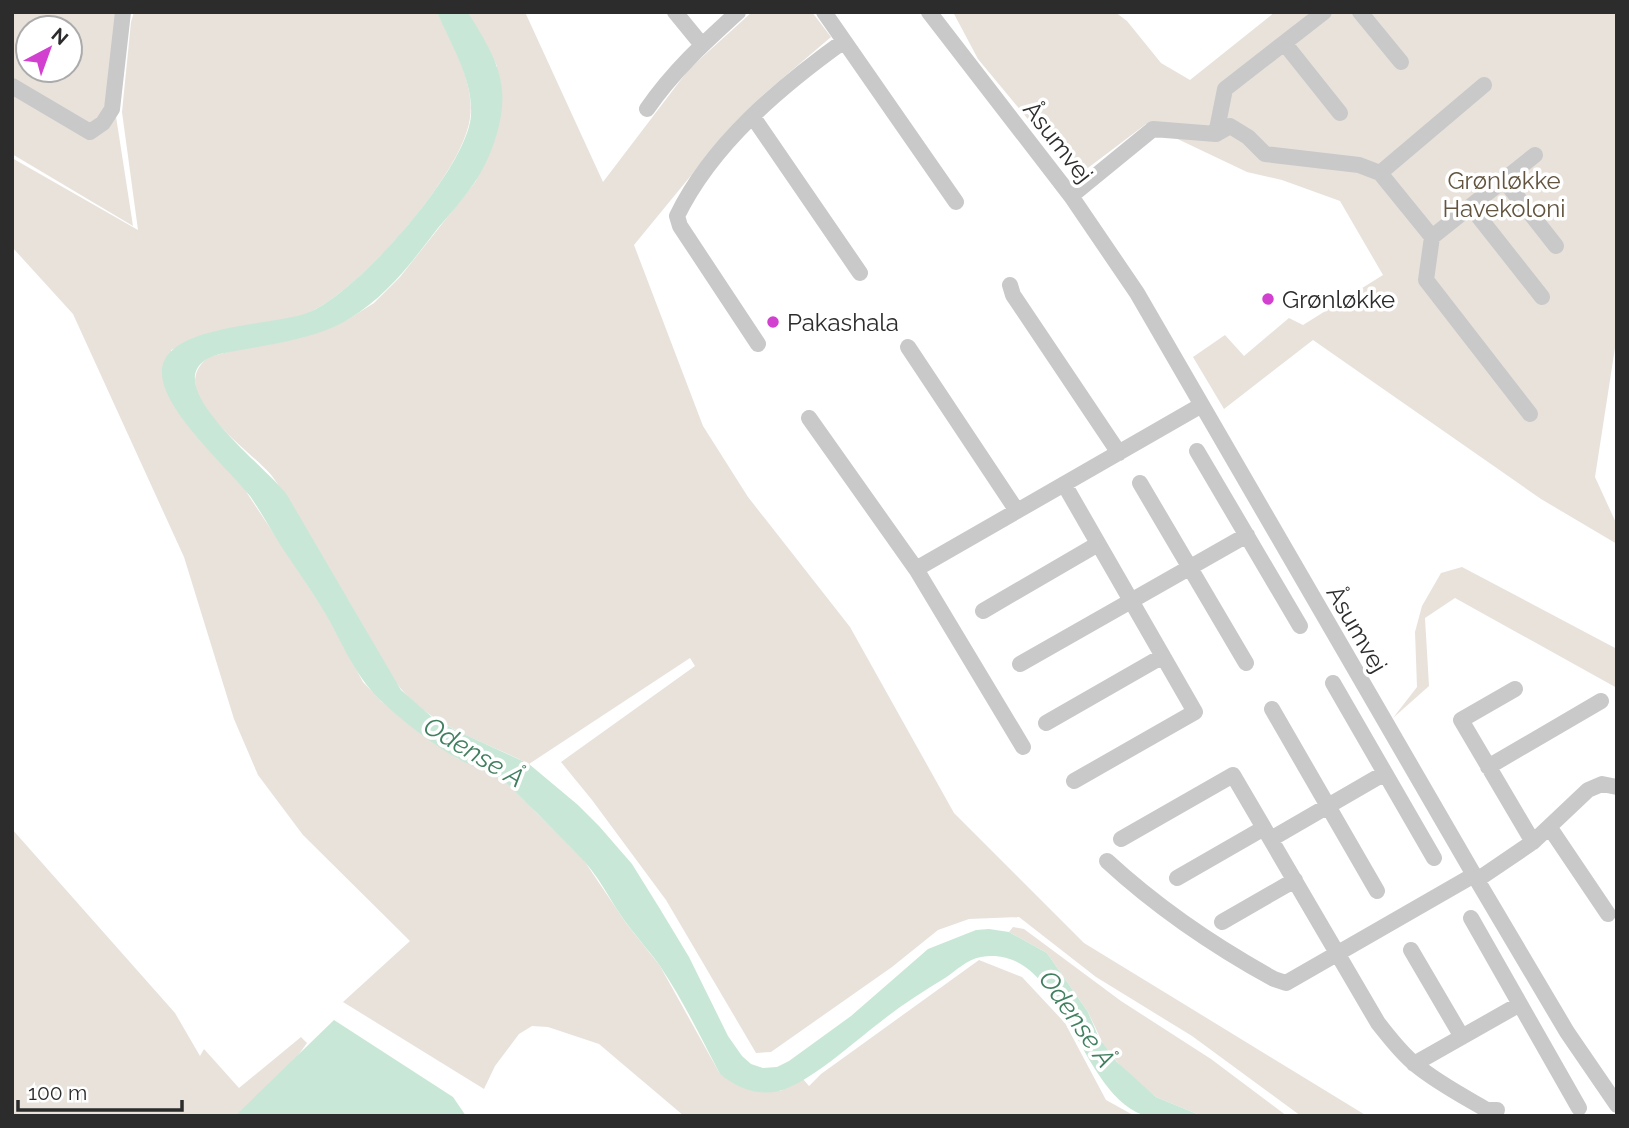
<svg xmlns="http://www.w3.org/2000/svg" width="1629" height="1128" font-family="Raleway,sans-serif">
  <rect width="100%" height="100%" fill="#fff"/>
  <!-- green -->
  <path fill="#e8e2db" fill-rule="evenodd" d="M12,12h115l-12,98 18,116 -121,-72zM28,28h42v42h-42z
    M134,12h303c15,32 38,70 33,106 -7,55 -109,171 -160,194 -14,7 -31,9 -46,13 -31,8 -62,17 -93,25l76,143 77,117 39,72 18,19 39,32 38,26 32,13 19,13 74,74 43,64 34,43 60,108 60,17 23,-12 6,7 12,-12 158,-114 43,17 43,46 41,77 29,16h-451l-85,-72 -51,-17 -16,-1 -13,8 -24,32 -11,23 -141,-87 67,-61 -107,-106 -45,-60 -24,-56 -50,-162 -111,-243 -61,-67v-89l126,72 -16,-118 9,-90z
    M468,12h57l78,170 86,-113 63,-57h60l19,25 -68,58 -47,50 -82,100 69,181 45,71 102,130 104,186 130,130 283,173h-66l-109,-80 -96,-59 -77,-60 -50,2 -31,11 -46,37 -121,85 -15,1 -90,-153 -74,-100 -31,-38 134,-96 -5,-8 -161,106c-39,-20 -84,-33 -116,-63 -23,-20 -35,-49 -50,-75 -20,-35 -41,-70 -63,-105 -9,-15 -17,-31 -28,-45 -21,-26 -111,-84 -63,-119l138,-37 27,-17 26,-26 76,-96 21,-115z
    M953,12h162l12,9 34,42 29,17 85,-68h342v323l-22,142 22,48v19l-76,-45 -228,-159 -89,69 -31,-52 32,-22 19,21 45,-38 14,7 80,-50 -43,-74 -58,-21 -35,-8 -101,-48 -70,53 -98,-118z
    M1462,567l155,82v39l-162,-90 -30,20 4,68 -36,32 24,-31 -2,-55 7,-26 19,-33z
    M12,829l163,184 25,43 4,-7 35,39 62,-51 6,6 -53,73h-242z
    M1013,927l11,2 97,72 90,58 76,57h-85l-46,-19 -33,-28 -20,-25 -15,-32 -41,-59 -38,-21z"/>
  <!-- water -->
  <path fill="#c9e7d7" d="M437,12h31c14,24 32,50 34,78 3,29 -11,68 -27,92 -11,16 -24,31 -37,46 -26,34 -51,68 -89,91 -37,22 -87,26 -129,35 -78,21 49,114 67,141l114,195 31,27 23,13 74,34 49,41 21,21 33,38 28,45 29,48 39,79 14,20 9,8 12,4 14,-1 12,-6 62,-45 77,-67 48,-19 13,-1 20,3 38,21 41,59 11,26 18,24 39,35 46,19c-15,0 -45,4 -59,-1 -67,-24 -79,-172 -162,-158 -14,2 -25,14 -36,21 -23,14 -45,28 -66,45 -25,19 -70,60 -100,68 -23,5 -41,-3 -59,-17 -19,-36 -37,-74 -60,-108 -13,-18 -28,-34 -40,-52 -12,-18 -22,-38 -37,-54 -15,-16 -31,-31 -46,-47 -14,-13 -27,-29 -43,-39 -11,-6 -23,-8 -34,-14 -28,-16 -58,-39 -81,-61 -25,-25 -37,-57 -54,-86 -11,-19 -24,-37 -36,-55 -14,-20 -25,-42 -39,-62 -22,-28 -88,-86 -88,-123 -1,-49 112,-47 145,-60 49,-18 161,-145 164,-198 2,-36 -20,-70 -34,-103z
    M334,1020l119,77 13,19h-231z"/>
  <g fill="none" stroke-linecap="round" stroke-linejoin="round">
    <!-- minor -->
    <path stroke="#c9c9c9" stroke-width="16" d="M675,12l27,33
      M824,12l132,190
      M929,12l142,184 66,97 340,587 90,152 50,73
      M1360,12l41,50
      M1285,44l55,69
      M12,86l78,46 13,-9 9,-14 11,-97
      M647,109c26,-38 58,-67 91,-97
      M753,117l107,156
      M1216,134l9,-45 99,-77
      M1380,173l104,-88
      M1504,180l52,66
      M1071,196l82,-67 63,5 14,-8 18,11 17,17 94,11 21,8 52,64 103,-82
      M1471,207l71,90
      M1432,237l-6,43 104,134
      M1010,285l3,10 106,158
      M758,344l-78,-118 -3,-10c35,-72 103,-129 167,-175
      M908,347l109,164
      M809,418l107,151 107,178
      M1197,451l103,175
      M1140,483l106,180
      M1064,484l131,228 -121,69
      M916,569l284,-163
      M983,611l115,-67
      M1020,664l227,-129
      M1333,683l101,175
      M1515,689l-54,31 72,122
      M1272,709l105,182
      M1046,723l117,-67
      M1488,767l113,-66
      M1550,828l58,86
      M1121,839l112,-64 145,248c12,15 23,30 38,42 22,18 47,31 71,45h10
      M1271,839l114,-66
      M1107,861c51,47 107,85 167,118l12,4 188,-108
      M1177,878l87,-50
      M1477,880l56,-38 55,-52 14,-6 15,3
      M1471,918l108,190
      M1222,922l73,-42
      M1411,950l51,87
      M1414,1064l106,-60"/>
  </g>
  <!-- markers -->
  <g fill="#d240d0" stroke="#fff" stroke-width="2.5">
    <circle cx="1268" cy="299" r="7"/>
    <circle cx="773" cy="322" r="7"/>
  </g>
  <g text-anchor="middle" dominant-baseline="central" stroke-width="7" stroke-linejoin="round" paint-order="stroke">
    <!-- street labels -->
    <g font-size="24" fill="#2c2c2c" stroke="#fff">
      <text transform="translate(1058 142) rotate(52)">Åsumvej</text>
      <text transform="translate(1357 629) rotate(60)">Åsumvej</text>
    </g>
    <!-- park labels -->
    <g font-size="24" fill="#63553f" stroke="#fff">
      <text x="1504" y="180">Grønløkke<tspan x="1504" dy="28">Havekoloni</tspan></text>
    </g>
    <!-- poi labels -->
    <g font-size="24" fill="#2c2c2c" stroke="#fff" text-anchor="start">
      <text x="1282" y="299">Grønløkke</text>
      <text x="787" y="322">Pakashala</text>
    </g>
    <!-- water labels -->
    <g font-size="26" font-style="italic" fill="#407f5f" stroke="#fff">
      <text transform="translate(474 752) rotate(31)">Odense Å</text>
      <text transform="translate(1077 1019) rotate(55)">Odense Å</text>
    </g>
  </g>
  <!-- border -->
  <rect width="1629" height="1128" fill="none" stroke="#2c2c2c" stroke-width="28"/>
  <!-- north arrow -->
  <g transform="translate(49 49) rotate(41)"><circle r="33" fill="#ffffff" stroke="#ababab" stroke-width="2"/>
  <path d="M0-5L12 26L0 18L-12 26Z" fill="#d240d0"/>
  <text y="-10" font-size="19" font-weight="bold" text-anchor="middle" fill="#2c2c2c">N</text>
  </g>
  <!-- scale -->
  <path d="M18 1100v10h164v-10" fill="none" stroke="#2c2c2c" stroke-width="3.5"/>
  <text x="28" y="1100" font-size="21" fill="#2c2c2c" stroke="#ffffff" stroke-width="5" paint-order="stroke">100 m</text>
</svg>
